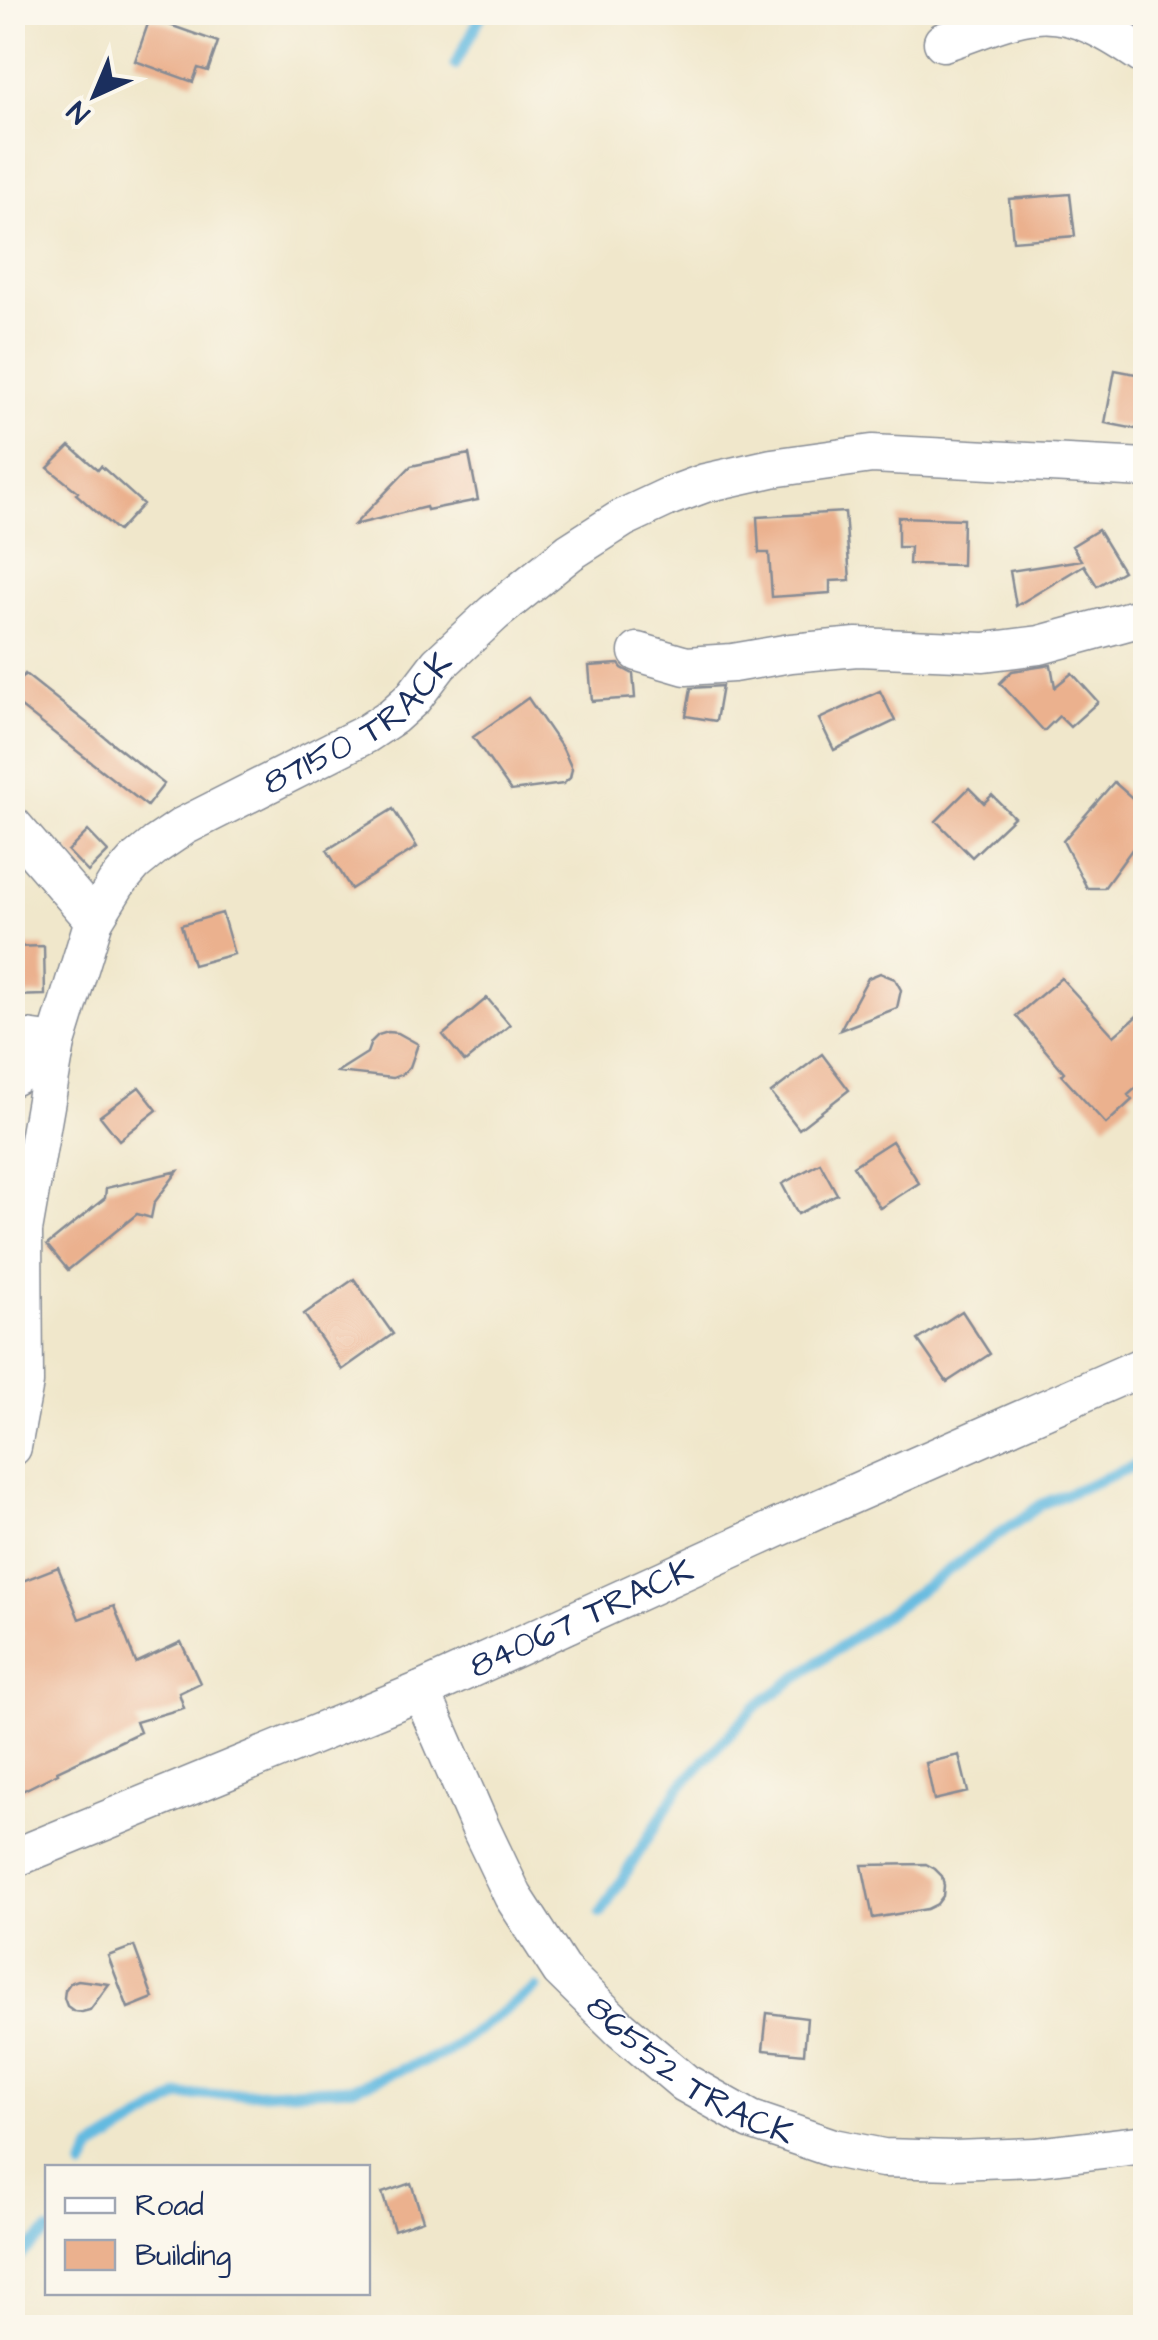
<svg xmlns="http://www.w3.org/2000/svg" width="1158" height="2340" font-family="'Architects Daughter',sans-serif">
  <rect width="100%" height="100%" fill="#fbf7ec"/>
  <filter id="ink" filterUnits="userSpaceOnUse"><feTurbulence type="fractalNoise" baseFrequency=".01" numOctaves="2"/><feDisplacementMap in="SourceGraphic" scale="20" xChannelSelector="R" yChannelSelector="G"/><feConvolveMatrix kernelMatrix="1 2 1 2 8 2 1 2 1" color-interpolation-filters="sRGB"/></filter>
  <filter id="wash" filterUnits="userSpaceOnUse"><feTurbulence type="fractalNoise" baseFrequency=".0048" numOctaves="4" result="noise"/><feDisplacementMap in="SourceGraphic" scale="40" xChannelSelector="R" yChannelSelector="G"/><feGaussianBlur stdDeviation="2.25" result="paint"/><feColorMatrix in="noise" values="0 0 0 0 0 0 0 0 0 0 0 0 0 0 0 0 0 1.4 0 .05"/><feComposite in="paint" operator="in"/></filter>
  <g filter="url(#wash)">
    <rect width="100%" height="100%" fill="#f0e7cb"/>
    <g fill="none" stroke-linecap="round" stroke-linejoin="round">
      <!-- stream -->
      <path stroke="#63bae0" stroke-width="11" d="M455,65l28,-53
        M601,1913l78,-125 76,-81 287,-203 104,-43
        M83,2168l9,-18 88,-54 173,-8 92,-35 91,-65
        M12,2263l36,-31"/>
    </g>
    <g id="blocks">
      <!-- building -->
      <path fill="#ebb18e" d="M150,18l68,24 -10,29 -10,-3 -5,14 -58,-21z
        M1070,194l5,42 -62,5 -4,-42z
        M1115,370l31,6v55l-41,-8z
        M70,446l28,24 3,-4 42,38 -25,27 -42,-37 2,-2 -30,-24z
        M469,454l9,46 -51,10 -1,-3 -72,18 57,-59z
        M845,512l5,68 -20,1v12l-58,4 -3,-44h-10l-2,-36z
        M898,517l65,2 -1,46 -53,-1 1,-17h-12z
        M1098,530l25,41 -26,15 -13,-21 -68,41 -6,-35 71,-11 -9,-14z
        M619,664l3,4 11,6 2,24 -43,3 -3,-35z
        M1051,665l4,22 17,-14 26,29 -28,25 -11,-11 -15,15 -44,-48 12,-12z
        M25,674l139,110 -17,22 -135,-106v-10z
        M722,686l-6,35 -30,-5 5,-28z
        M880,691l15,30 -61,29 -15,-31z
        M528,698l35,51 9,20 -2,9 -7,6 -52,7 -38,-54z
        M1114,782l32,28v20l-42,58h-17l-24,-47z
        M969,788l15,15 8,-8 22,22 -42,40 -36,-36z
        M393,809l24,38 -66,42 -24,-39z
        M88,831l20,21 -20,20 -20,-21z
        M222,913l12,41 -41,11 -12,-40z
        M44,946l1,49 -33,1v-49z
        M880,973l15,6 6,11 -4,18 -57,22 28,-52z
        M1061,978l53,58 32,-28v71l-18,16 4,5 -26,24 -45,-49 3,-3 -48,-56z
        M487,998l23,27 -45,37 -22,-27z
        M388,1032l10,1 20,11 -8,23 -7,7 -10,4 -56,-6 30,-19 4,-11 7,-7z
        M822,1054l27,36 -50,39 -28,-36z
        M139,1087l18,23 -38,30 -19,-24z
        M892,1141l27,42 -39,25 -27,-42z
        M820,1163l17,31 -39,20 -16,-30z
        M178,1171l-24,32 -3,15 -14,-4 -69,56 -21,-25 58,-47 1,-10z
        M354,1279l39,55 -51,36 -38,-56z
        M962,1311l28,43 -43,28 -29,-42z
        M58,1567l21,52 35,-13 22,57 45,-21 19,41 -21,10 5,15 -48,14 4,10 -83,39 1,2 -46,23v-156l11,-5 -11,-27v-23z
        M959,1755l9,37 -34,8 -8,-37z
        M926,1864l9,5 7,7 2,10 -1,10 -6,8 -10,5 -54,9 -11,-53z
        M134,1946l19,52 -25,10 -20,-52z
        M78,1980l31,4 -19,26 -8,2 -8,-1 -7,-5 -3,-8 1,-8 5,-7z
        M767,2013l40,5 -3,36 -41,-4z
        M411,2183l12,37 -29,10 -12,-37z"/>
    </g>
  </g>
  <g filter="url(#ink)">
    <use href="#blocks" fill-opacity="0" stroke="#868b94" stroke-width="2.5"/>
    <g fill="none" stroke-linecap="round" stroke-linejoin="round">
      <defs>
        <g id="minor">
          <path d="M943,42c30,-9 62,-25 93,-28 40,-4 78,21 110,43"/>
          <path d="M638,652l48,14 47,-3 58,-10 66,-6 127,5 56,-7 106,-29"/>
          <path d="M12,825l82,95"/>
          <path d="M12,1037l44,6"/>
          <path d="M12,1077l42,-22"/>
          <path id="s1" d="M12,1447l12,-64 -1,-152 33,-188 38,-123 22,-36 18,-21 22,-18 28,-19 182,-92 27,-18 20,-18 26,-34 55,-51 76,-61 53,-34 47,-22 35,-13 67,-15 100,-14 274,14"/>
          <path id="s2" d="M421,1691l60,138 32,67 48,74 60,59 64,54 66,37 82,28 50,10 71,2 81,-3 111,-13"/>
          <path id="s3" d="M12,1859l409,-168 400,-183 325,-143"/>
        </g>
      </defs>
      <!-- minor casing -->
      <use href="#minor" stroke="#868b94" stroke-width="41"/>
      <!-- minor -->
      <use href="#minor" stroke="#fff" stroke-width="38"/>
    </g>
  </g>
  <g text-anchor="middle" dominant-baseline="central" stroke-width="8" stroke-linejoin="round" paint-order="stroke">
    <!-- street labels -->
    <g font-size="35" fill="#1b2f5e" stroke="#fbf7ec">
      <text stroke="none"><textPath href="#s1" startOffset="872">87150 TRACK</textPath></text>
      <text stroke="none"><textPath href="#s3" startOffset="618">84067 TRACK</textPath></text>
      <text stroke="none"><textPath href="#s2" startOffset="478">86552 TRACK</textPath></text>
    </g>
  </g>
  <!-- margin -->
  <rect width="1158" height="2340" fill="none" stroke="#fbf7ec" stroke-width="50"/>
  <!-- legend -->
  <rect x="45" y="2165" width="325" height="130" fill="#fbf7ec" stroke="#a1a7b3" stroke-width="2.5"/>
  <rect x="65" y="2198" width="50" height="15" fill="#ffffff" stroke="#a1a7b3" stroke-width="2.5"/>
  <text x="135" y="2215" font-size="30" fill="#1b2f5e">Road</text>
  <rect x="65" y="2240" width="50" height="30" fill="#ebb18e" stroke="#a1a7b3" stroke-width="2.5"/>
  <text x="135" y="2265" font-size="30" fill="#1b2f5e">Building</text>
  <!-- north arrow -->
  <g transform="translate(95 95) rotate(224)" stroke="#fbf7ec" stroke-width="8" paint-order="stroke">
  <path d="M0-8L18 38L0 25L-18 38Z" fill="#1b2f5e"/>
  <text y="-15" font-size="28" font-weight="bold" text-anchor="middle" fill="#1b2f5e">N</text>
  </g>
</svg>
